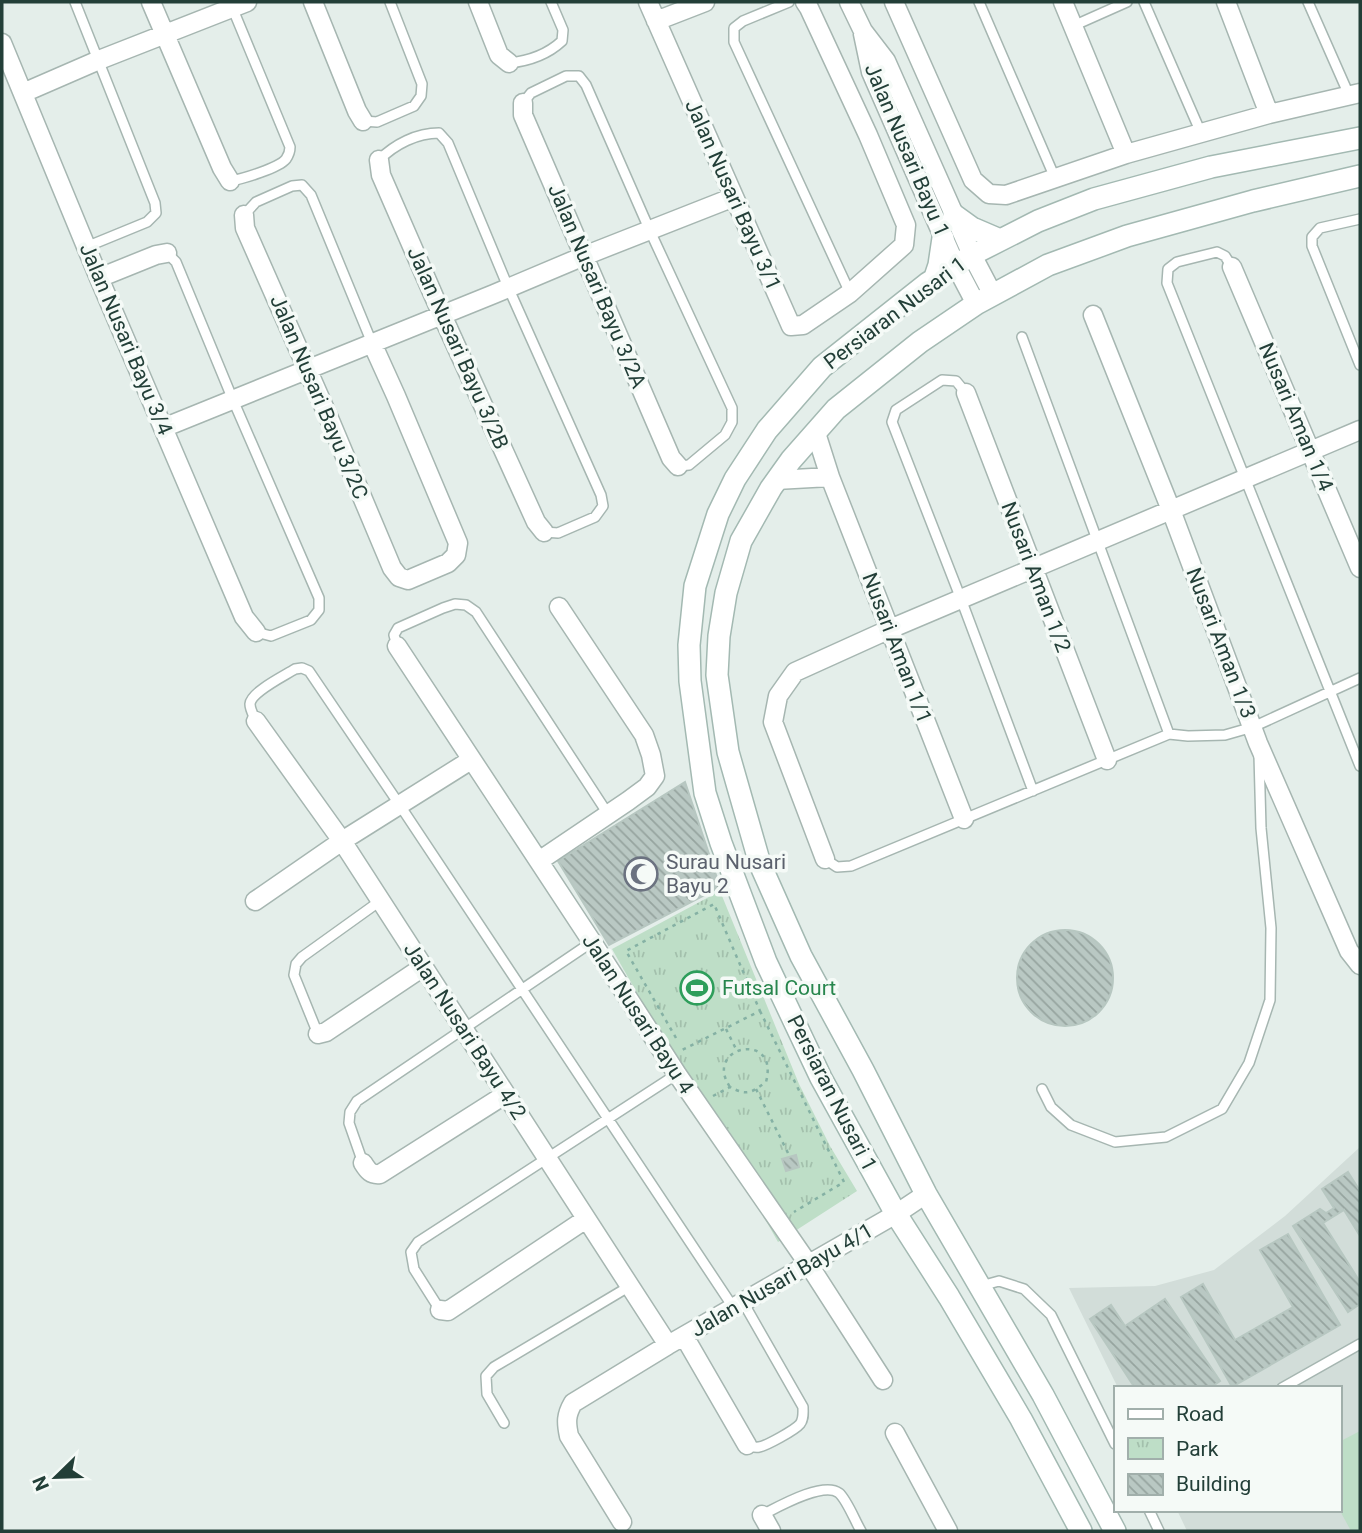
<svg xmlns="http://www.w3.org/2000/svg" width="1362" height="1533" font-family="Roboto,sans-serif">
  <defs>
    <pattern id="park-tufts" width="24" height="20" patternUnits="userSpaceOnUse" patternTransform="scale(1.75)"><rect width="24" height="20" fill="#bedec7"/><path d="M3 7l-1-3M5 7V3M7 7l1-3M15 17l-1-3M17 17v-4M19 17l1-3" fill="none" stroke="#a3c0ac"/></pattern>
    <pattern id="building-back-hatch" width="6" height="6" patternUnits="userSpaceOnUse" patternTransform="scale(1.75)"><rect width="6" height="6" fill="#b9c8c3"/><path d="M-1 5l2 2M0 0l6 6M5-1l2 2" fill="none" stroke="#96a49f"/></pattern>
  </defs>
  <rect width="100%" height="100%" fill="#e4eeea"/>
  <!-- built -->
  <path fill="#d2ddd9" d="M1360,1147v384h-173l-10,-21h162v-122h-221l-49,-100 86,-2 59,-16 71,-54z"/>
  <!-- grass -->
  <path fill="#bedec7" d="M1360,1431v100h-9l-12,-22v-67z"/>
  <!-- park -->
  <path fill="url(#park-tufts)" d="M720,891l79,193 31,62 27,45 -79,51 -166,-293z"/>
  <!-- building -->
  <path fill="url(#building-back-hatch)" stroke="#b7c7c1" stroke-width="2" d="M685,782l35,105 -111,58 -51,-84z
    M1017 978a48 48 0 1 1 96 0a48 48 0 1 1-96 0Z
    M796,1155l3,12 -13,4 -4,-12z
    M1348,1172l12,19v45l-16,-26 -21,13 37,59v22l-12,8 -55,-86 27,-17 6,4 8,-5 -12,-19z
    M1288,1234l52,91 -108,62 -51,-90 22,-13 32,56 58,-33 -33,-57z
    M1165,1299l55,82 -10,7h-75l-45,-69 21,-14 14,21z"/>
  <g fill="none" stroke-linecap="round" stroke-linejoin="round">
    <defs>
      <path id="lane" d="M75,2l80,201 1,10 -9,9 -61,25
        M789,2l-46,19 -9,7v14l116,251
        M979,2l76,176
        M1144,2l57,131
        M1308,2l41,93
        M1073,26l54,-24
        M509,63c20,-2 39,-9 53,-22l1,-11 -12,-28
        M523,103l8,-10 35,-17h13l7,9 64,146 82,177v14l-7,13 -36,30 -11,1
        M363,121l14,1 37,-16 7,-10 1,-12 -32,-82
        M379,160c16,-16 38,-27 60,-27l9,10 60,144 93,208 2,11 -8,11 -37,16 -14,-1
        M230,181c12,-2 49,-13 56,-22 2,-3 4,-8 4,-12l-58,-140
        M244,215l12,-13 36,-16 10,-1 9,10 61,148
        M1360,219l-40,9 -8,9v9l48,119
        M167,253l9,9 57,138 86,198v12l-8,10 -40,16 -15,-4
        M1232,267l-7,-11 -8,-4 -40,10 -9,7 -1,14 193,483
        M1022,337l147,397
        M966,393l-10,-12 -14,-1 -46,30 -4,12 69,177 72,192
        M397,646l-3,-11 4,-7 45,-20 12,-4 11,1 10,7 132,202
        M256,721c-2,-5 -6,-11 -6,-17 1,-12 34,-28 45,-35l7,-1 7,3 90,133 334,503
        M825,859l12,8 14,-1 318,-132 19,2 37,-1 28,-8 107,-49
        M318,1034l-24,-59 2,-11 6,-7 78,-56
        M1042,1089l9,18 20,18 44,17 51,-5 56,-28 27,-46 21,-63 1,-72 -10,-100 -2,-73
        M363,1163l-14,-40 1,-11 7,-11 235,-159
        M981,1286l18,-5 25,8 27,26 64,129
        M743,1302l60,105c0,6 1,12 -3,17 -5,6 -34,22 -41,23 -5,1 -7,-1 -12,-2
        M440,1310l-26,-41 -3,-17 7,-10 259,-168
        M1282,1388l78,-44
        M504,1423l-17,-29 -1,-18 8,-9 136,-81
        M1149,1510l10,21
        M762,1515c16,-8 61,-34 77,-22 8,7 16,28 22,38"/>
      <path id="street" d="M151,2l71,166 8,13
        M313,2l44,109 6,10
        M478,2l21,53 10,8
        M648,2l143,324 12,-1 47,-32 54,-48 2,-20 -38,-90 -59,-127 -4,-6
        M849,2l14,29 23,30 86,194 21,40
        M894,2l79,178 16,14 17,1 120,-41 143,-40 91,-21
        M1063,2l63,152
        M1226,2l43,112
        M656,21l49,-19
        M863,34l8,38 85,194 20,38
        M2,43l97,235 145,339 12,15
        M23,93l76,-33 148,-58
        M523,103v12l148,343 7,8
        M379,160l2,15 61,140 94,207 8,10
        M244,215l1,13 86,195 61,145 7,9 9,3 40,-17 8,-8 2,-12 -62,-147 -24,-53
        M1232,267l128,301
        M99,278l57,-23 11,-2
        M1093,315l78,195 87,233 91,208 11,14
        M966,393l141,367
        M163,428l331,-134 90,-38 150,-59
        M816,433l14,44 134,342
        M776,480l54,-3
        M397,646l195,296 85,132 132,191 74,115
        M256,721l86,120 326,504
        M825,859l-52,-137 5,-26 17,-24 95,-43 470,-199
        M539,861l89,-60 19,-14 8,-11 -4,-21 -7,-20 -85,-128
        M255,901l87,-60 129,-81
        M318,1034l8,-2 97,-65
        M363,1163c5,8 8,12 17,11l126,-80
        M440,1310l8,1 138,-92
        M684,1336l63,109
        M895,1433l53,98
        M762,1515l9,16
        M622,1522l-53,-86c-3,-14 -3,-21 4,-33l95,-58 228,-131 30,-20"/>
      <path id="secondary" d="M954,215l18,13 28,12
        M934,280l5,-15 4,-27
        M1081,1531l-60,-112 -72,-122 -53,-83 -75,-136 -55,-116 -45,-119 -16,-50 -15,-112 -1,-36 6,-59 23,-72 17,-35 32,-49 55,-63 106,-84 49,-31 61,-31 56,-22 117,-32 149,-29
        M1115,1531l-72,-136 -117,-201 -63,-124 -62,-114 -41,-92 -32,-112 -11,-77 2,-39 7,-43 15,-52 30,-53 20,-28 45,-51 84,-67 56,-38 72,-39 79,-29 126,-35 107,-25"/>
    </defs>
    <!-- lane casing -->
    <use href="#lane" stroke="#a6b6b1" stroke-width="12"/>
    <!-- street casing -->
    <use href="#street" stroke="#a6b6b1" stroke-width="21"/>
    <!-- secondary casing -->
    <use href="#secondary" stroke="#a3b9b2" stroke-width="24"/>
    <!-- path -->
    <path stroke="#85b1a4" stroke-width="2.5" stroke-dasharray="3.5 5" stroke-linecap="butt" d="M760,1011l84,171 -50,30
      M726,1029l11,22
      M676,1038l-50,-87 88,-47 46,107 -78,39
      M756,1089l32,64
      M713,1096l17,-9c17,9 21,6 36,-5 14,-52 -64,-36 -36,5"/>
    <!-- lane -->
    <use href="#lane" stroke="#fff" stroke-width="9"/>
    <!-- street -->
    <use href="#street" stroke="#fff" stroke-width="18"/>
    <!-- secondary -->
    <use href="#secondary" stroke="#fff" stroke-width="21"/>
  </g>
  <!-- icons -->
  <defs>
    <symbol id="mosque-ring" viewBox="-11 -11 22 22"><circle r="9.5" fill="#f5faf7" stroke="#6b7280" stroke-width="1.5"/><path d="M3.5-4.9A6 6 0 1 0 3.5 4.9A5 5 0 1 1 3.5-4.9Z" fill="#6b7280"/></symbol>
    <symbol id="stadium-ring" viewBox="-11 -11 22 22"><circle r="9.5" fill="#f5faf7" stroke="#2e9e5b" stroke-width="1.5"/><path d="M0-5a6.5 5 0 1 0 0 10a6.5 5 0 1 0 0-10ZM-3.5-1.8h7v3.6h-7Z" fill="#2e9e5b"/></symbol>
  </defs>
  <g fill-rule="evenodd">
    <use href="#mosque-ring" x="622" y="855" width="38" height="38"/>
    <use href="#stadium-ring" x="678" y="969" width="38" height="38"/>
  </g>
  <g text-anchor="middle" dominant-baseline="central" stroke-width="7" stroke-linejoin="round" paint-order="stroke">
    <!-- street labels -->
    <g font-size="21" fill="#233f38" stroke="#f5faf7">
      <text transform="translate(907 150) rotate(67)">Jalan Nusari Bayu 1</text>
      <text transform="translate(733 195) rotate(66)">Jalan Nusari Bayu 3/1</text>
      <text transform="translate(597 286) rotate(67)">Jalan Nusari Bayu 3/2A</text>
      <text transform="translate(895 313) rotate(-37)">Persiaran Nusari 1</text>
      <text transform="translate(126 339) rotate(67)">Jalan Nusari Bayu 3/4</text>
      <text transform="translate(458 348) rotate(66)">Jalan Nusari Bayu 3/2B</text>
      <text transform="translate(319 397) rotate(67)">Jalan Nusari Bayu 3/2C</text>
      <text transform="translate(1296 417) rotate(67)">Nusari Aman 1/4</text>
      <text transform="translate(1036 577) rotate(69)">Nusari Aman 1/2</text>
      <text transform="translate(1221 643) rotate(69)">Nusari Aman 1/3</text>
      <text transform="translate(897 648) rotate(69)">Nusari Aman 1/1</text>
      <text transform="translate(638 1014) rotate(57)">Jalan Nusari Bayu 4</text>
      <text transform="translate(465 1031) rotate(57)">Jalan Nusari Bayu 4/2</text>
      <text transform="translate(832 1093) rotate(63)">Persiaran Nusari 1</text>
      <text transform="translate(782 1280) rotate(-30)">Jalan Nusari Bayu 4/1</text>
    </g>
    <!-- worship labels -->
    <g font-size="21" fill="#5b616d" stroke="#f5faf7" text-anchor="start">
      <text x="666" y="862">Surau Nusari<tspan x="666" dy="24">Bayu 2</tspan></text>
    </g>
    <!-- leisure labels -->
    <g font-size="21" fill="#27864d" stroke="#f5faf7" text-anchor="start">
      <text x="722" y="988">Futsal Court</text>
    </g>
  </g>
  <!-- border -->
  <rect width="1362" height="1533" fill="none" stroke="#233f38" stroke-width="7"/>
  <!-- legend -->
  <rect x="1114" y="1386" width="228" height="126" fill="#f5faf7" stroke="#a1afab" stroke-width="2"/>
  <rect x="1128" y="1409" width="35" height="10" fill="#ffffff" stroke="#a1afab" stroke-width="2"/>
  <text x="1176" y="1421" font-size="21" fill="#233f38">Road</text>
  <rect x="1128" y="1438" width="35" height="21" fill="url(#park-tufts)" stroke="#a1afab" stroke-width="2"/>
  <text x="1176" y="1456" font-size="21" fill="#233f38">Park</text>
  <rect x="1128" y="1474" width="35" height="21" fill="url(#building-back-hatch)" stroke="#a1afab" stroke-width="2"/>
  <text x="1176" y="1491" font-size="21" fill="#233f38">Building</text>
  <!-- north arrow -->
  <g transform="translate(56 1477) rotate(247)" stroke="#f5faf7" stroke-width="5" paint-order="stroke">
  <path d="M0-5L12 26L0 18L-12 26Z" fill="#233f38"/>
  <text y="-10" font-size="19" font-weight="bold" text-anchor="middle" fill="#233f38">N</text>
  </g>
</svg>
